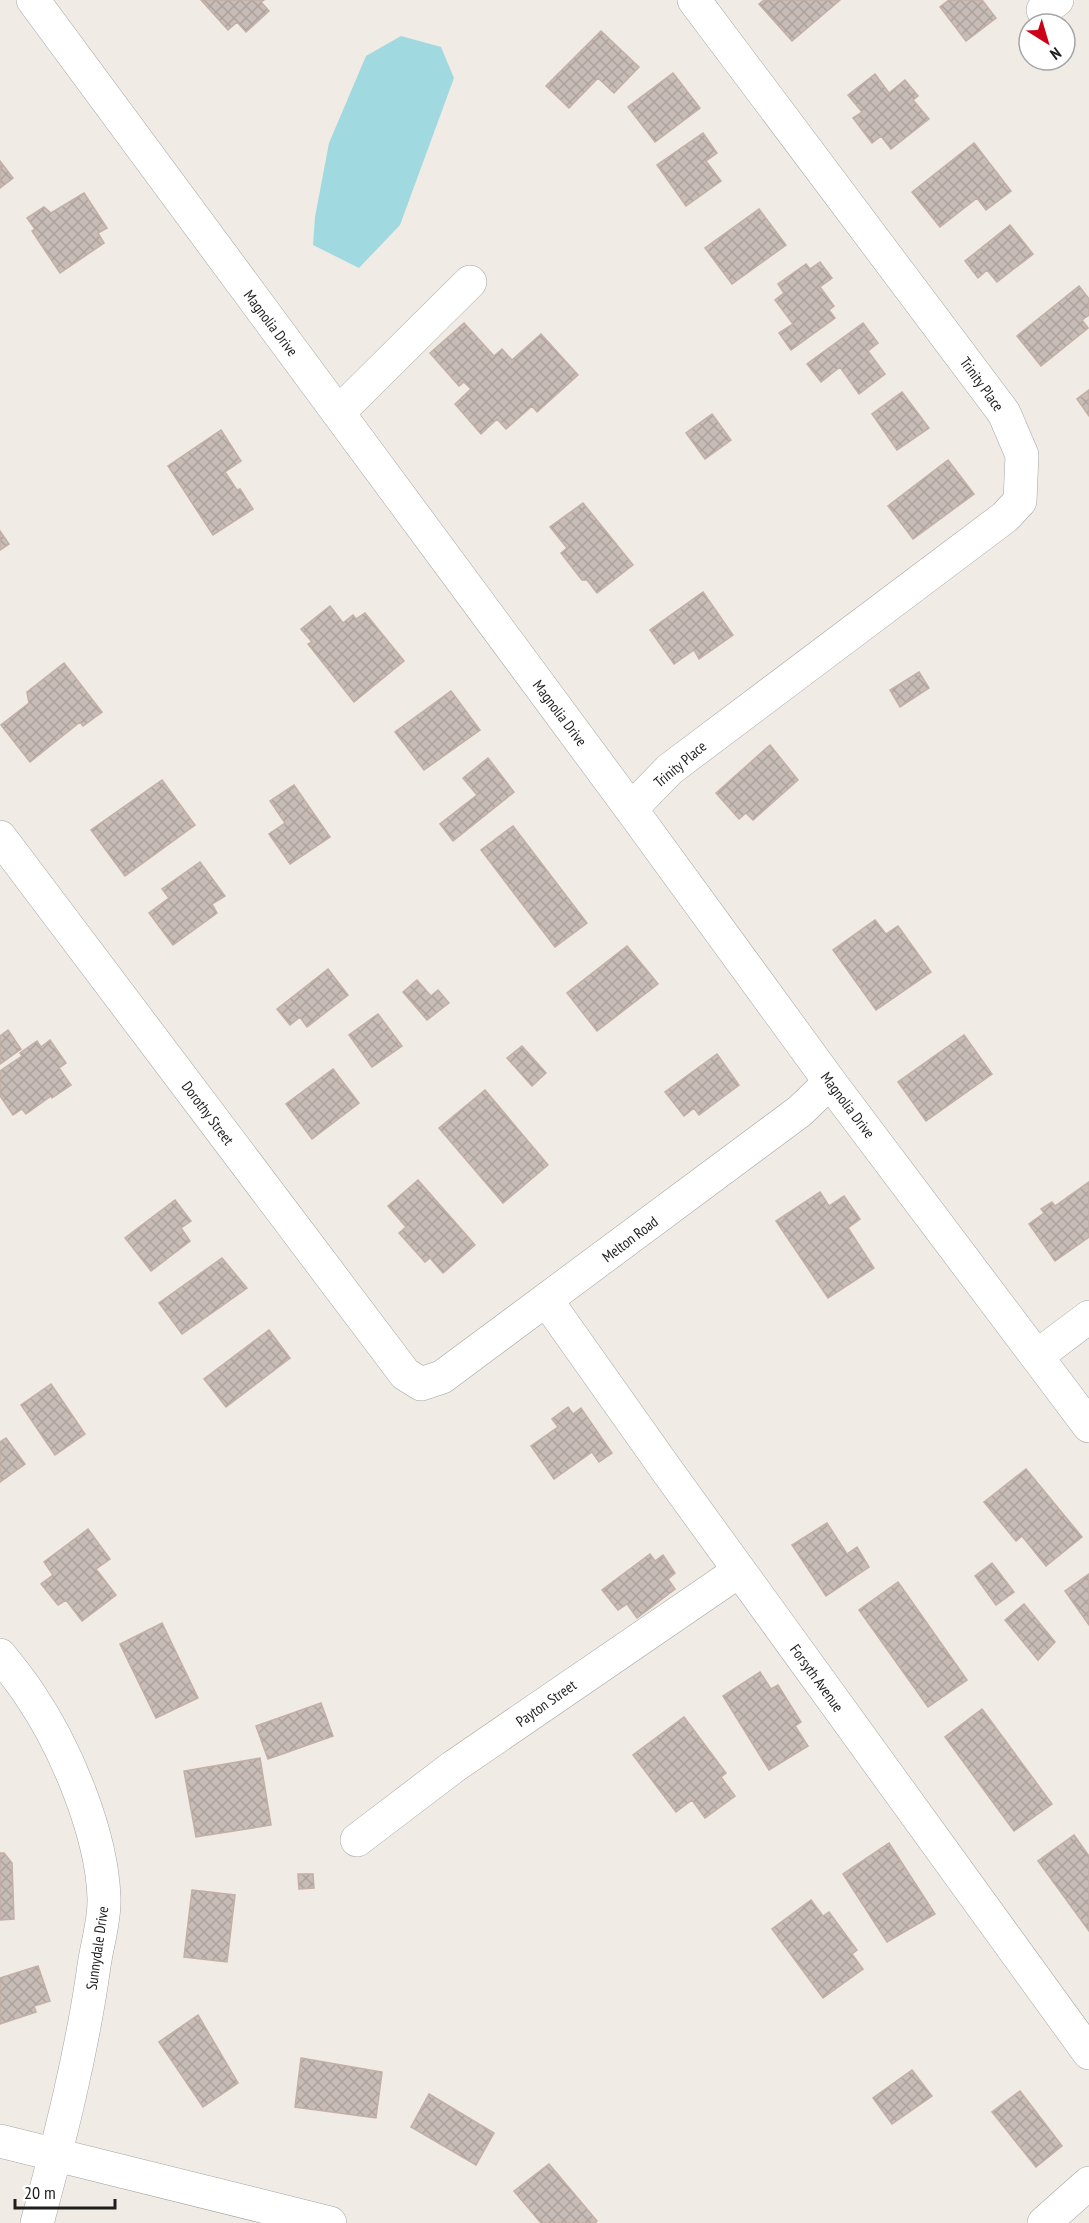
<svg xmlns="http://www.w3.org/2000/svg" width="1089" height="2223" font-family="'PT Sans Narrow',sans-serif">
  <defs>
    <pattern id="building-cross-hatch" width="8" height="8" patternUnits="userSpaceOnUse" patternTransform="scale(1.5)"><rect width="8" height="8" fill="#c8bcb7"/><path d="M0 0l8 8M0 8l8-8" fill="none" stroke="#aba19d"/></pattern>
  </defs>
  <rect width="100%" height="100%" fill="#f0ebe4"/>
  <!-- water -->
  <path fill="#a1d9e1" d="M401,36l40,11 13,31 -54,147 -41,43 -46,-23 2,-28 14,-74 37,-87z"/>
  <!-- building -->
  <path fill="url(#building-cross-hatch)" stroke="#c3afa5" stroke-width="1.5" d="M201,0h63l-3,2 8,9 -23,21 -9,-10 -9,8z
    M764,0h76l-48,41 -33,-37z
    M949,0h33l14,18 -30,23 -26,-34z
    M601,31l38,36 -25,26 -16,-15 -29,30 -23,-22z
    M673,73l27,35 -45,34 -27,-35z
    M875,74l14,19 16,-13 13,16 -5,4 16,19 -38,30 -10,-13 -9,7 -19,-25 9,-6 -14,-17z
    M703,133l14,20 -11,8 15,20 -35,25 -29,-41z
    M974,143l37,48 -25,19 -9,-12 -37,29 -28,-35z
    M0,161l13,17 -13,10z
    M84,193l23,35 -9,5 6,10 -44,30 -28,-42 3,-2 -8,-11 17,-11 7,6z
    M759,209l27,36 -54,39 -27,-36z
    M1010,225l23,29 -36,28 -10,-12 -9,8 -13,-17z
    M820,262l12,16 -12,9 14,19 -5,4 6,8 -44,32 -12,-17 14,-9 -18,-24 9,-7 -6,-9 28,-20 4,5z
    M1079,286l10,13v16l-7,5 6,8 -47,38 -24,-30z
    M464,323l30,33 8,-7 10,11 29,-26 37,41 -41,37 -5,-6 -26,23 -9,-10 -16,15 -26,-30 16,-15 -7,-7 -5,4 -29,-33z
    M863,323l15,20 -10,8 17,23 -26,20 -19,-27 -19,15 -14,-18z
    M1089,390v26l-12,-17z
    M902,392l27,36 -32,22 -25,-36z
    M712,414l19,26 -26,19 -19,-26z
    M221,430l20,31 -16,11 12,18 3,-1 13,20 -40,26 -45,-69z
    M948,460l26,34 -61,45 -25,-33z
    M583,503l50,62 -36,28 -10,-13h-5l-21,-27 6,-5 -17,-21z
    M0,531l9,13 -9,6z
    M703,592l30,43 -34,24 -5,-9 -20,14 -24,-34z
    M330,606l13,17 10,-8 3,4 9,-6 39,48 -50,41 -46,-58 4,-2 -11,-13z
    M64,663l38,49 -19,14 -3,-4 -50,40 -29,-37 28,-22 -2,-11z
    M919,672l10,16 -29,19 -10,-17z
    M451,691l29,39 -56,40 -29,-38z
    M770,745l28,35 -45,40 -7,-7 -7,6 -23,-26z
    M488,758l26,34 -61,49 -13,-17 37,-29 -14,-17z
    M162,780l33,45 -70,51 -34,-46z
    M294,785l36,52 -40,27 -21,-30 16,-11 -15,-22z
    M513,826l74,97 -32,24 -74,-97z
    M200,862l25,34 -13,8 5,9 -44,32 -24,-32 20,-15 -7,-9z
    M875,920l11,14 12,-8 33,46 -55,38 -43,-60z
    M627,946l31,38 -61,47 -30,-38z
    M328,969l20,26 -41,32 -7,-10 -10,8 -13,-16z
    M417,980l14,16 7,-6 11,13 -22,17 -24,-28z
    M378,1014l24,32 -30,21 -23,-32z
    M8,1030l13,19 -21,15v-28z
    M964,1035l28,39 -66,47 -28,-39z
    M50,1040l16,23 -7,5 12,17 -19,13 -1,-2 -25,18 -4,-5 -9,6 -13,-19v-25l22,-15 -2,-3 17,-12 4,6z
    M522,1046l24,27 -14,13 -25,-28z
    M717,1054l22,31 -40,30 -5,-7 -10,8 -19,-24z
    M333,1069l26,34 -47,36 -26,-35z
    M485,1090l63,75 -45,38 -64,-75z
    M418,1180l57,65 -32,28 -13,-15 -5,4 -26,-29 7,-6 -18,-21z
    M1089,1182v55l-34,24 -26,-37 15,-11 -3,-4 11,-7 3,4z
    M820,1192l9,14 15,-10 16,23 -12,9 26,40 -46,30 -52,-77z
    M175,1200l16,21 -10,7 9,13 -39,30 -26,-33z
    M222,1258l25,30 -65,46 -23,-31z
    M269,1330l21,28 -64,49 -22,-28z
    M51,1384l34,50 -30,21 -34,-50z
    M568,1407l5,7 8,-6 31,45 -13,9 -7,-10 -38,27 -23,-33 27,-19 -6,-8z
    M6,1438l19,26 -25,18v-40z
    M1026,1469l56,68 -36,29 -24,-30 -6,5 -32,-39z
    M827,1523l20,31 10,-7 12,20 -43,29 -34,-51z
    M88,1529l22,30 -14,10 20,26 -34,26 -16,-21 -8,5 -17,-21 12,-9 -9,-13z
    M650,1554l5,7 8,-6 12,18 -7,6 7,10 -38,29 -10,-14 -9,6 -16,-20z
    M992,1563l22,29 -18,13 -21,-29z
    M1089,1574v51l-24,-34z
    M898,1582l69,98 -39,27 -69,-97z
    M1024,1604l31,38 -17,18 -33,-40z
    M162,1623l36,75 -42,20 -36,-74z
    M760,1672l11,17 7,-4 23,37 -6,4 13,20 -39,24 -46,-74z
    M321,1703l12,33 -65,23 -12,-33z
    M982,1709l70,95 -38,27 -69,-94z
    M684,1717l42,56 -5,4 14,19 -30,22 -13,-18 -16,12 -43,-57z
    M260,1758l11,67 -75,12 -12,-66z
    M1074,1835l15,21v75l-51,-70z
    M889,1843l46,71 -48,28 -44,-68z
    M0,1853h4l8,10 2,56 -14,1z
    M298,1874h15l1,14 -15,1z
    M192,1890l43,5 -8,67 -43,-5z
    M811,1900l12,16 6,-4 28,38 -5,4 11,15 -40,29 -51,-69z
    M38,1966l12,35 -16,5 2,6 -36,12v-46z
    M198,2015l40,68 -35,24 -44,-65z
    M301,2058l81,14 -6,46 -81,-11z
    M912,2070l20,26 -40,28 -19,-26z
    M1020,2091l42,55 -26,21 -44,-55z
    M429,2094l65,39 -18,32 -65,-38z
    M549,2164l48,57 -2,2h-54l-27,-32z"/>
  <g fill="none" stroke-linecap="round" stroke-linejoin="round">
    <defs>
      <path id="minor" d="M33,0l598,809 199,273 259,344
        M1043,10l14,-10
        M338,413l132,-131
        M631,809l39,-40 335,-252 15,-16 2,-46 -18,-42 -310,-413
        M0,837l405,537 16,10 21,-7 358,-266 30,-29
        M547,1301l121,171 421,581
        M1037,1356l52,-39
        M0,1655c10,13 21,26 30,40 36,53 72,139 74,203 1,22 -7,46 -10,68 -12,86 -34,173 -57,257
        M357,1840l96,-73 286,-196
        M0,2141l330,82
        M1044,2223l45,-40"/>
    </defs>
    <!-- minor casing -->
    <use href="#minor" stroke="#a5a5a5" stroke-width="34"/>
    <!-- minor -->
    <use href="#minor" stroke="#fff" stroke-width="33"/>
  </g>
  <g text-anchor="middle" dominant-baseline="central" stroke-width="4.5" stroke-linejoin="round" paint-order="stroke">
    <!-- street labels -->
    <g font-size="15" fill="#1e1e1e" stroke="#fff">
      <text transform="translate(271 323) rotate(53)">Magnolia Drive</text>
      <text transform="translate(982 384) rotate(54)">Trinity Place</text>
      <text transform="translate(560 713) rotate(53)">Magnolia Drive</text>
      <text transform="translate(680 764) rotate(-40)">Trinity Place</text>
      <text transform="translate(848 1105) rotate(53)">Magnolia Drive</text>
      <text transform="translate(208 1113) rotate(53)">Dorothy Street</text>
      <text transform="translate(630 1239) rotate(-37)">Melton Road</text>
      <text transform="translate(817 1678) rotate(54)">Forsyth Avenue</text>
      <text transform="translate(546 1703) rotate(-35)">Payton Street</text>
      <text transform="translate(97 1948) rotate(-82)">Sunnydale Drive</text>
    </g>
  </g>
  <!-- north arrow -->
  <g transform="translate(1047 42) rotate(143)"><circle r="28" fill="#ffffff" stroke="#a5a5a5" stroke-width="1.5"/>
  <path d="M0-4.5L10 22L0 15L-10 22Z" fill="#cd0015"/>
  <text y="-9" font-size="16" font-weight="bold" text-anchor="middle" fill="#1e1e1e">N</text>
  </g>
  <!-- scale -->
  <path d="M15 2199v9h100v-9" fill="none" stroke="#1e1e1e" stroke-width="3"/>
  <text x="24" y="2199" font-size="18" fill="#1e1e1e" stroke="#ffffff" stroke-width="4.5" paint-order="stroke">20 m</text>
</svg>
